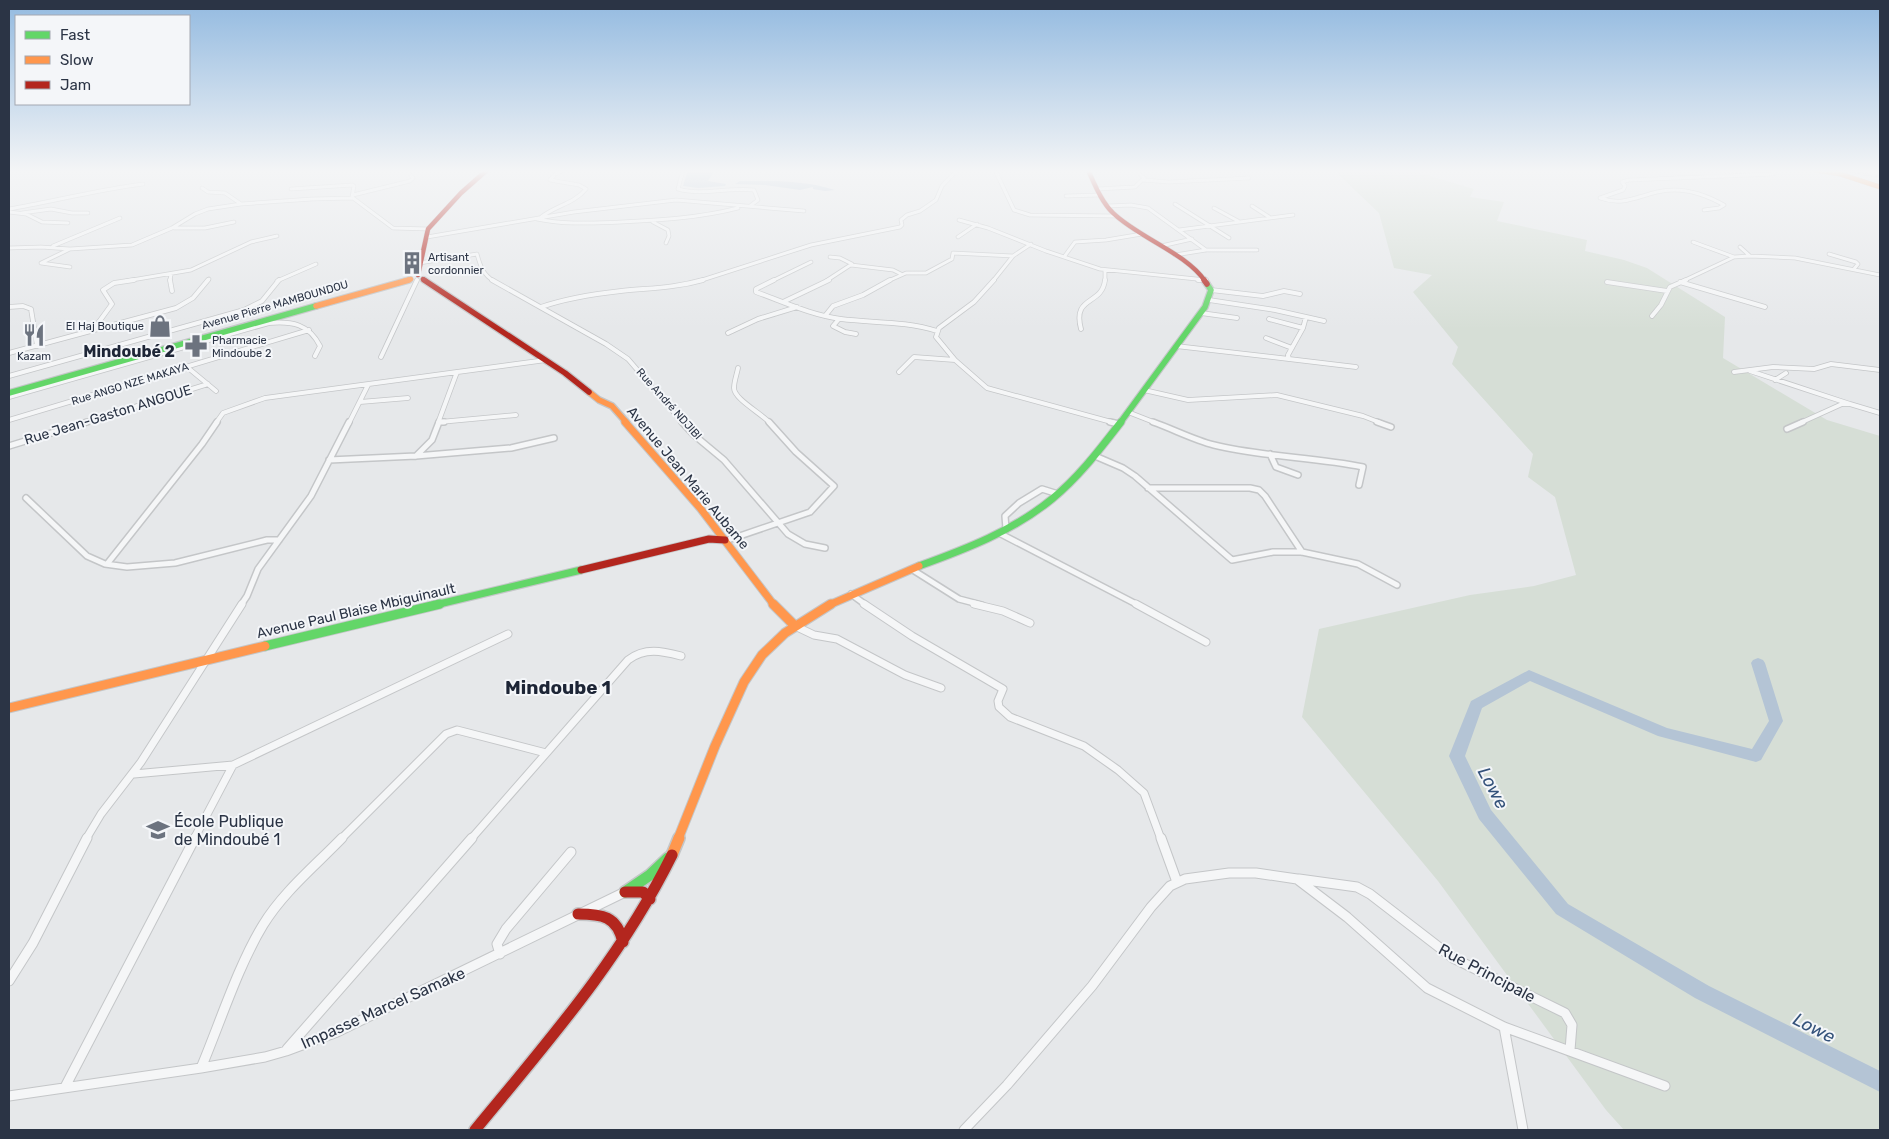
<svg xmlns="http://www.w3.org/2000/svg" width="1889" height="1139" font-family="Rubik,sans-serif">
  <rect width="100%" height="100%" fill="#e6e8ea"/>
  <!-- green -->
  <path fill="#d6ded6" d="M1342,170h68l64,19 -4,8 34,5 -7,19 90,19 -2,11 39,9 23,8 78,49 -2,41 104,62 53,16v694h-256l-18,-20 -168,-229 -136,-164 17,-88 151,-34 64,-9 42,-11 -21,-78 -27,-20 5,-23 -81,-90 6,-17 -45,-55 19,-17 -38,-7 -15,-55 -41,-39z"/>
  <!-- water -->
  <path fill="#b4c4d5" d="M692,170l22,1 -6,10 18,3 -1,2 -27,2 -15,-2 4,-13z
    M740,181c33,0 64,-1 95,9l-10,1 -12,-2v-2l-13,3 -35,-5 -30,-1z"/>
  <g fill="none" stroke-linecap="round" stroke-linejoin="round">
    <!-- river -->
    <path fill="#b4c4d5" fill-rule="evenodd" d="M1758,658l5,2 2,3 18,58 -22,39 -5,2 -98,-26 -128,-55 -48,27 -17,48 26,54 77,94 141,82 171,85v21l-185,-94 -139,-84 -77,-95 -30,-63 22,-55 58,-31 138,58 85,21 17,-28 -18,-58 2,-3z"/>
    <defs>
      <path id="street-far4" d="M683,170l-5,19c24,7 51,-2 76,1l4,10 -8,6
        M995,170l19,40 16,5 86,1
        M1143,180l26,2 80,-4
        M202,188l6,4 17,1 16,11
        M291,189l61,-4 2,1 -2,11
        M1097,189l38,-2 9,-9 -6,-6 1,-2
        M353,195l57,-14 3,-3 -2,-2
        M1066,196l33,-1
        M1175,204l54,34
        M1107,206l24,-1 17,3 58,42
        M1252,206l17,11
        M1214,208l24,13
        M9,209c45,-8 89,-19 134,-25
        M1704,210l15,-2 5,-3c-21,-12 -43,-19 -67,-13 -21,5 -35,14 -57,6l23,-8 2,-4 -3,-4 7,-2 144,-6v-4
        M9,212l17,2 16,8 26,1
        M22,213l29,-4 21,4h16
        M540,218c14,-12 34,-14 46,-29l-7,-4 -29,-5 5,-6 9,-4
        M537,219c28,6 55,4 84,3 39,-2 78,-4 117,-14
        M959,220l29,8 58,23 54,18 106,11
        M653,222l15,8 1,6 -3,7
        M174,228h31l29,-6
        M1179,230l114,-15
        M427,237l147,-25 102,-12 128,11
        M958,237l19,-13
        M1693,242l41,15
        M53,246l67,-28
        M1161,246l31,-7
        M1740,247l10,9
        M9,248l32,-1 29,2 62,-4 40,-17 23,-14 13,-5 33,-5 71,-5 41,-1 40,30 35,1
        M70,249l-29,14 29,4
        M1829,254l27,8 2,2 -4,5
        M1175,255l31,-5h51
        M1064,257l11,-15 31,-2 36,-6
        M419,263l58,-9c3,11 6,21 17,27
        M851,265l42,5 8,4
        M1105,270v11
        M126,281l65,-11 60,-28 26,-6
        M170,281l1,-7
        M207,281l2,-2
        M277,281l39,-17
        M699,281l112,-36 89,-18 2,-2 -1,-5 6,-5 13,-4 16,-11 6,-14 15,-16
        M772,281l39,-19
        M826,281l26,-17 -12,-6 -10,-1
        M888,281l18,-8h20l26,-14 1,-6 60,3
        M993,281l20,-25 18,-12
        M1683,281l51,-24 16,-1 45,2 85,17"/>
      <path id="street-far3" d="M170,280l2,11
        M492,280l114,64 22,15 55,64
        M774,280l-18,9v3c28,10 55,23 85,27 33,4 64,2 96,12
        M994,280l-20,22 -35,26 -3,9 19,23 32,28 128,35
        M1198,280h8
        M1607,282l60,9
        M1680,282l85,25
        M1211,290l52,6 21,-5 16,3
        M1209,300l66,10 49,11
        M783,302l46,-22
        M9,307l14,-1 8,3 6,37
        M541,307c26,-9 53,-13 80,-16 28,-3 54,-3 82,-11
        M1201,313l36,5
        M825,316l8,-10 30,-11 27,-15
        M1652,316l9,-11 9,-18 16,-7
        M839,319l-6,7 12,6 11,2
        M1269,319l34,9
        M1081,329c-9,-34 21,-23 24,-49
        M93,330l19,-26 -9,-14 11,-7 20,-3
        M728,333l30,-14 39,-12
        M1266,338l26,10
        M1176,346l113,13 -1,-4 15,-27 3,-11
        M9,353l167,-45 17,-10 15,-18
        M381,357l36,-77
        M1289,359l67,8
        M187,367l29,24
        M738,368c-1,6 -4,13 -4,20 0,11 27,25 36,35
        M1750,371l100,33
        M899,372l15,-15 41,3
        M1734,372l39,-5 41,2 17,-5 49,6
        M9,376l235,-66 18,-9 17,-21
        M1775,380l11,-7
        M1144,390l44,10 89,-5 86,21 18,7
        M9,397l260,-74c23,-2 40,1 51,23l-5,10
        M360,402l48,-4
        M1128,412l28,11
        M9,420l300,-90
        M440,422l76,-7
        M83,423l125,-39
        M216,423l7,-10 42,-15 281,-38
        M349,423l19,-38
        M438,423l19,-51
        M1800,423l42,-19h8l30,9"/>
      <path id="street-far2" d="M440,422h4
        M682,422l12,13 30,25 64,74 17,10 20,4
        M1110,422l9,2
        M1153,422c20,7 41,18 61,23 48,12 101,12 149,22l-4,18
        M1377,422l14,5
        M1787,429l16,-7
        M9,446l78,-24
        M1270,454l6,13 22,8
        M416,456l16,-16 7,-18
        M1095,456l28,12 12,8 97,84 41,-8h29l56,12 39,21
        M329,460l87,-4 95,-8 43,-10
        M1148,488h102l9,2 6,6 37,56
        M26,498l61,58 18,8 22,3 48,-4 92,-23h12
        M1006,529l-1,-13 14,-13 23,-14 16,5
        M999,533l139,72
        M725,541l85,-29 24,-26 -38,-34 -27,-30
        M107,564l95,-120 15,-22
        M913,570l46,29 23,6
        M851,594l15,11
        M241,605l6,-9 11,-27 53,-73 38,-74"/>
      <path id="street-far1" d="M864,604l48,32 91,53 -5,12 1,6 11,10 74,29 34,24 26,23 17,46
        M974,604l29,7 27,12
        M1136,604l70,38
        M795,626l19,9 23,4 68,36 36,13
        M134,774l99,-9 275,-131
        M86,839l15,-25 40,-52 101,-158
        M194,839l39,-74
        M341,839l105,-105 11,-4 89,23
        M471,839l157,-179c17,-13 34,-9 53,-4"/>
      <path id="street" d="M1161,838l16,44
        M1299,879l58,8 13,7 83,64 112,55 7,12 -2,25
        M500,954l-3,-10 9,-15 65,-77
        M9,981l24,-38 54,-105
        M1504,1027l19,103
        M287,1049l185,-211
        M201,1068c19,-45 37,-102 62,-143 20,-33 53,-60 79,-87
        M65,1087l130,-249
        M9,1096l192,-28 64,-11 21,-6 51,-19 288,-140
        M964,1130l43,-45 85,-99 59,-79 19,-21 15,-7 44,-6h27l41,6 50,38 80,71 77,39 161,59"/>
      <path id="fast-far3" d="M9,393l307,-87
        M1120,423l85,-116 6,-17 -4,-6"/>
      <path id="fast-far2" d="M919,566c47,-17 94,-35 133,-67 27,-22 48,-50 69,-77
        M435,605l146,-35"/>
      <path id="fast-far1" d="M265,646l175,-42"/>
      <path id="fast" d="M625,892l25,-17 18,-17"/>
      <path id="slow-far4" d="M1815,170l25,4 40,13
        M404,281l7,-2"/>
      <path id="slow-far3" d="M316,306l93,-26
        M589,392l10,8 13,6 15,17"/>
      <path id="slow-far2" d="M625,422l75,86 74,97
        M829,605l90,-39"/>
      <path id="slow-far1" d="M773,604l22,22
        M9,708l256,-62
        M678,839l37,-93 29,-64 18,-27 23,-22 46,-29"/>
      <path id="slow" d="M672,855l7,-17"/>
      <path id="jam-far3" d="M1088,170c7,15 13,31 25,43 26,25 73,40 92,68
        M418,275l10,-46 33,-36 26,-23
        M423,279l3,2"/>
      <path id="jam-far2" d="M424,280l141,93 24,19
        M1204,280l3,4"/>
      <path id="jam-far1" d="M581,570l128,-31 16,1"/>
      <path id="jam" d="M625,892h18l7,7
        M578,914c24,0 39,2 45,28
        M475,1130c74,-90 145,-170 197,-275"/>
    </defs>
    <!-- street-far4 casing -->
    <use href="#street-far4" stroke="#c4c6c8" stroke-width="4.5"/>
    <!-- street-far3 casing -->
    <use href="#street-far3" stroke="#c4c6c8" stroke-width="5.5"/>
    <!-- street-far2 casing -->
    <use href="#street-far2" stroke="#c4c6c8" stroke-width="8"/>
    <!-- street-far1 casing -->
    <use href="#street-far1" stroke="#c4c6c8" stroke-width="9"/>
    <!-- street casing -->
    <use href="#street" stroke="#c4c6c8" stroke-width="11"/>
    <!-- fast-far3 casing -->
    <use href="#fast-far3" stroke="#c4c6c8" stroke-width="8"/>
    <!-- fast-far2 casing -->
    <use href="#fast-far2" stroke="#c4c6c8" stroke-width="9"/>
    <!-- fast-far1 casing -->
    <use href="#fast-far1" stroke="#c4c6c8" stroke-width="11"/>
    <!-- fast casing -->
    <use href="#fast" stroke="#c4c6c8" stroke-width="14"/>
    <!-- slow-far4 casing -->
    <use href="#slow-far4" stroke="#c4c6c8" stroke-width="5.5"/>
    <!-- slow-far3 casing -->
    <use href="#slow-far3" stroke="#c4c6c8" stroke-width="8"/>
    <!-- slow-far2 casing -->
    <use href="#slow-far2" stroke="#c4c6c8" stroke-width="9"/>
    <!-- slow-far1 casing -->
    <use href="#slow-far1" stroke="#c4c6c8" stroke-width="11"/>
    <!-- slow casing -->
    <use href="#slow" stroke="#c4c6c8" stroke-width="14"/>
    <!-- jam-far3 casing -->
    <use href="#jam-far3" stroke="#c4c6c8" stroke-width="5.5"/>
    <!-- jam-far2 casing -->
    <use href="#jam-far2" stroke="#c4c6c8" stroke-width="8"/>
    <!-- jam-far1 casing -->
    <use href="#jam-far1" stroke="#c4c6c8" stroke-width="9"/>
    <!-- jam casing -->
    <use href="#jam" stroke="#c4c6c8" stroke-width="14"/>
    <!-- street-far4 -->
    <use href="#street-far4" stroke="#f5f6f7" stroke-width="3"/>
    <!-- street-far3 -->
    <use href="#street-far3" stroke="#f5f6f7" stroke-width="4"/>
    <!-- street-far2 -->
    <use href="#street-far2" stroke="#f5f6f7" stroke-width="5"/>
    <!-- street-far1 -->
    <use href="#street-far1" stroke="#f5f6f7" stroke-width="7"/>
    <!-- street -->
    <use href="#street" stroke="#f5f6f7" stroke-width="9"/>
    <!-- fast-far3 -->
    <use href="#fast-far3" stroke="#63d668" stroke-width="5.5"/>
    <!-- fast-far2 -->
    <use href="#fast-far2" stroke="#63d668" stroke-width="7"/>
    <!-- fast-far1 -->
    <use href="#fast-far1" stroke="#63d668" stroke-width="9"/>
    <!-- fast -->
    <use href="#fast" stroke="#63d668" stroke-width="11"/>
    <!-- slow-far4 -->
    <use href="#slow-far4" stroke="#ff974d" stroke-width="4.5"/>
    <!-- slow-far3 -->
    <use href="#slow-far3" stroke="#ff974d" stroke-width="5.5"/>
    <!-- slow-far2 -->
    <use href="#slow-far2" stroke="#ff974d" stroke-width="7"/>
    <!-- slow-far1 -->
    <use href="#slow-far1" stroke="#ff974d" stroke-width="9"/>
    <!-- slow -->
    <use href="#slow" stroke="#ff974d" stroke-width="11"/>
    <!-- jam-far3 -->
    <use href="#jam-far3" stroke="#b3261e" stroke-width="4.5"/>
    <!-- jam-far2 -->
    <use href="#jam-far2" stroke="#b3261e" stroke-width="5.5"/>
    <!-- jam-far1 -->
    <use href="#jam-far1" stroke="#b3261e" stroke-width="7"/>
    <!-- jam -->
    <use href="#jam" stroke="#b3261e" stroke-width="11"/>
    <defs>
      <path id="rail" d="M1843,170l37,7"/>
    </defs>
    <!-- rail casing -->
    <use href="#rail" stroke="#cecfd2" stroke-width="2.5"/>
    <!-- rail -->
    <use href="#rail" stroke="#f4f6f9" stroke-width="1" stroke-dasharray="3" stroke-linecap="butt"/>
  </g>
  <!-- sky -->
  <linearGradient id="sky" x2="0" y2="1"><stop stop-color="#93bae0"/><stop offset="0.52" stop-color="#f4f5f6"/><stop offset="1" stop-color="#f4f5f6" stop-opacity="0"/></linearGradient>
  <rect width="1889" height="329" fill="url(#sky)"/>
  <!-- icons -->
  <defs>
    <symbol id="building-bare" viewBox="-9 -9 18 18"><path d="M-4-6H4V6H1V3H-1V6H-4ZM-2.5-4.3h1.7v1.8h-1.7ZM.8-4.3h1.7v1.8H.8ZM-2.5-1h1.7V.8h-1.7ZM.8-1h1.7V.8H.8Z" fill="#6c737f" stroke="#f4f6f9" stroke-width="2.5" paint-order="stroke"/></symbol>
    <symbol id="shop-bare" viewBox="-9 -9 18 18"><path d="M-5-2.5h2.3a2.7 3.5 0 0 1 5.4 0H5L5.5 6h-11ZM-1.5-2.5h3a1.5 2.3 0 0 0-3 0Z" fill="#6c737f" stroke="#f4f6f9" stroke-width="2.5" paint-order="stroke"/></symbol>
    <symbol id="restaurant-bare" viewBox="-9 -9 18 18"><path d="M-5-6h1v4h1v-4h1v4h1v-4h1v5L-1.5 .5V6h-2V.5L-5-1ZM5-6V6H3V1.5H1.5Q1.5-4 5-6Z" fill="#6c737f" stroke="#f4f6f9" stroke-width="2.5" paint-order="stroke"/></symbol>
    <symbol id="pharmacy-bare" viewBox="-9 -9 18 18"><path d="M-2-6h4v4h4v4h-4v4h-4v-4h-4v-4h4Z" fill="#6c737f" stroke="#f4f6f9" stroke-width="2.5" paint-order="stroke"/></symbol>
    <symbol id="school-bare" viewBox="-9 -9 18 18"><path d="M0-5L7-2L0 1L-7-2ZM-4 1L0 2.5L4 1V4Q0 6-4 4Z" fill="#6c737f" stroke="#f4f6f9" stroke-width="2.5" paint-order="stroke"/></symbol>
  </defs>
  <g fill-rule="evenodd">
    <use href="#building-bare" x="396" y="247" width="32" height="32"/>
    <use href="#shop-bare" x="144" y="310" width="32" height="32"/>
    <use href="#restaurant-bare" x="18" y="319" width="32" height="32"/>
    <use href="#pharmacy-bare" x="180" y="330" width="32" height="32"/>
    <use href="#school-bare" x="142" y="814" width="32" height="32"/>
  </g>
  <g text-anchor="middle" dominant-baseline="central" stroke-width="4" stroke-linejoin="round" paint-order="stroke">
    <!-- far-poi labels -->
    <g font-size="11" fill="#2b3445" stroke="#f4f6f9" text-anchor="start">
      <text x="428" y="257">Artisant<tspan x="428" dy="13">cordonnier</tspan></text>
      <text x="144" y="326" text-anchor="end">El Haj Boutique</text>
      <text x="212" y="340">Pharmacie<tspan x="212" dy="13">Mindoube 2</tspan></text>
      <text x="34" y="356" text-anchor="middle">Kazam</text>
    </g>
    <!-- far-street labels -->
    <g font-size="11" fill="#2b3445" stroke="#f4f6f9">
      <text transform="translate(275 305) rotate(-16)">Avenue Pierre MAMBOUNDOU</text>
      <text transform="translate(130 384) rotate(-17)">Rue ANGO NZE MAKAYA</text>
      <text transform="translate(669 404) rotate(48)">Rue André NDJIBI</text>
    </g>
    <!-- street labels -->
    <g font-size="14" fill="#2b3445" stroke="#f4f6f9">
      <text transform="translate(108 415) rotate(-17)">Rue Jean-Gaston ANGOUE</text>
      <text transform="translate(688 478) rotate(50)">Avenue Jean Marie Aubame</text>
      <text transform="translate(356 611) rotate(-13)">Avenue Paul Blaise Mbiguinault</text>
    </g>
    <!-- far-district labels -->
    <g font-size="16" font-weight="bold" fill="#1d2536" stroke="#f4f6f9">
      <text x="129" y="351">Mindoubé 2</text>
    </g>
    <!-- near-poi labels -->
    <g font-size="16" fill="#2b3445" stroke="#f4f6f9" text-anchor="start">
      <text x="174" y="821">École Publique<tspan x="174" dy="18">de Mindoubé 1</tspan></text>
    </g>
    <!-- near-street labels -->
    <g font-size="16" fill="#2b3445" stroke="#f4f6f9">
      <text transform="translate(1487 973) rotate(28)">Rue Principale</text>
      <text transform="translate(383 1008) rotate(-24)">Impasse Marcel Samake</text>
    </g>
    <!-- near-water labels -->
    <g font-size="18" font-style="italic" fill="#34527a" stroke="#f4f6f9">
      <text transform="translate(1493 788) rotate(62)">Lowe</text>
      <text transform="translate(1814 1028) rotate(27)">Lowe</text>
    </g>
    <!-- district labels -->
    <g font-size="19" font-weight="bold" fill="#1d2536" stroke="#f4f6f9">
      <text x="558" y="687">Mindoube 1</text>
    </g>
  </g>
  <!-- border -->
  <rect width="1889" height="1139" fill="none" stroke="#2b3445" stroke-width="20"/>
  <!-- legend -->
  <rect x="15" y="15" width="175" height="90" fill="#f4f6f9" stroke="#a4a8b1"/>
  <rect x="25" y="31" width="25" height="8" fill="#63d668" stroke="#a4a8b1"/>
  <text x="60" y="40" font-size="15" fill="#2b3445">Fast</text>
  <rect x="25" y="56" width="25" height="8" fill="#ff974d" stroke="#a4a8b1"/>
  <text x="60" y="65" font-size="15" fill="#2b3445">Slow</text>
  <rect x="25" y="81" width="25" height="8" fill="#b3261e" stroke="#a4a8b1"/>
  <text x="60" y="90" font-size="15" fill="#2b3445">Jam</text>
</svg>
